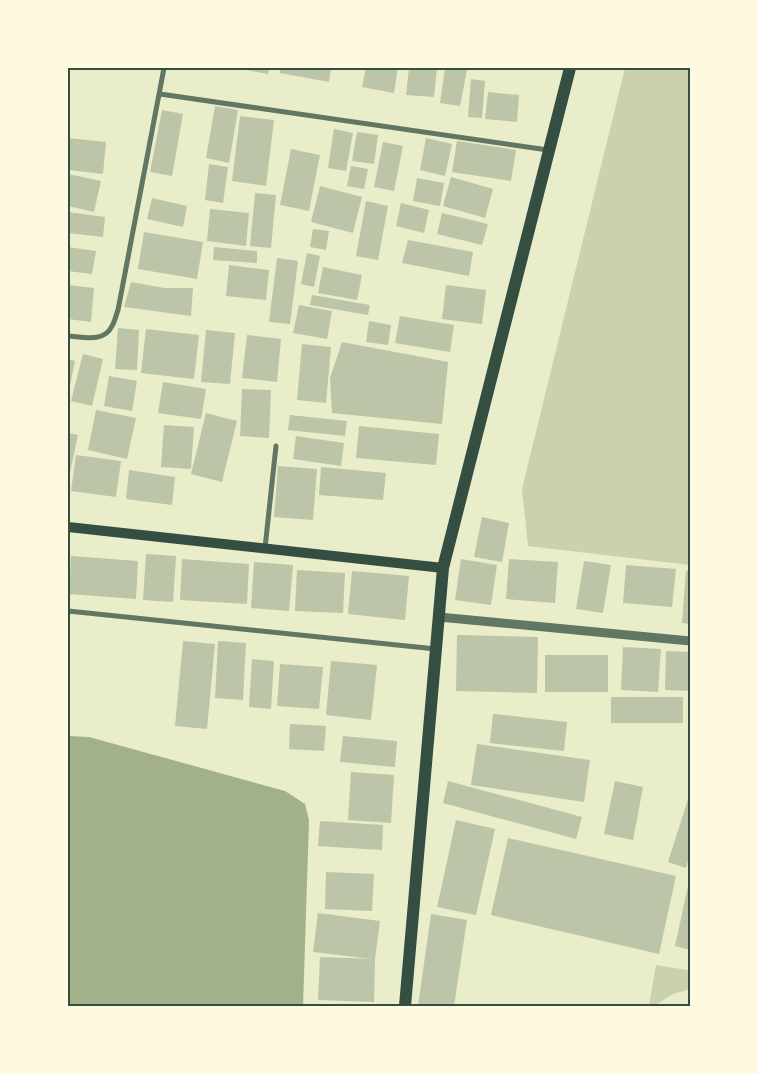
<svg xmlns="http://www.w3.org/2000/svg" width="758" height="1074" font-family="Montserrat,sans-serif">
  <rect width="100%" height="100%" fill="#e9edc9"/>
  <!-- green -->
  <path fill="#cad2ad" d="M625,68h65v497l-162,-19 -6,-57z
    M656,965l31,5 3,-1v20l-17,5 -19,12h-5z"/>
  <!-- water -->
  <path fill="#a3b18a" d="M68,736l21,1 196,54 20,13 4,16 -6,186h-235z"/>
  <!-- building -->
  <path fill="#bcc5a7" d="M246,68h23l-1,6 -22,-4z
    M280,68h51l-2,14 -49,-9z
    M366,68h32l-4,25 -32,-6z
    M409,68h28l-3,29 -28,-2z
    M445,68l22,2 -7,36 -20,-3z
    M471,79l14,2 -3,37 -14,-1z
    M488,92l31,3 -2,27 -32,-3z
    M215,106l23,4 -9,53 -23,-5z
    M162,110l21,4 -11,62 -22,-4z
    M240,116l34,4 -8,66 -34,-5z
    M334,129l19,4 -7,38 -18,-3z
    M357,132l21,3 -4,29 -22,-3z
    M68,138l38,4 -3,32 -35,-4z
    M426,138l26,6 -7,32 -25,-6z
    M457,141l59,9 -5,31 -59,-9z
    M383,142l20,4 -9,45 -20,-4z
    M291,149l29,6 -11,56 -29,-6z
    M209,164l19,3 -5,36 -18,-3z
    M351,166l17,3 -4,20 -17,-3z
    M68,174l33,7 -7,31 -26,-6z
    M451,177l42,12 -8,29 -42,-12z
    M417,178l27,5 -4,23 -27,-5z
    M320,186l42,11 -9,36 -42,-11z
    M255,193l21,2 -5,53 -21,-2z
    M152,198l35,8 -4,21 -36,-8z
    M366,201l22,5 -10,54 -22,-4z
    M401,203l28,7 -5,23 -28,-7z
    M210,209l39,4 -3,33 -39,-5z
    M68,212l37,5 -2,20 -35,-4z
    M442,213l46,11 -6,21 -45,-11z
    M313,229l16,2 -3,19 -16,-3z
    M144,232l59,10 -6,37 -59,-10z
    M408,240l65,12 -4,24 -67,-13z
    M68,247l28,4 -4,23 -24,-3z
    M214,247l43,4v12l-44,-3z
    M307,253l13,3 -6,31 -13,-3z
    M277,258l21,3 -8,63 -21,-2z
    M229,265l40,5 -3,30 -40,-4z
    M323,267l39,8 -5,25 -39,-7z
    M131,282l33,6h29l-2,28 -67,-9z
    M68,285l26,3 -3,34 -23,-3z
    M446,285l40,5 -4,34 -40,-5z
    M312,295l58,10 -2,10 -58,-10z
    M299,305l33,6 -5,28 -34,-6z
    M400,316l54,9 -4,27 -55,-9z
    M369,321l22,4 -3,20 -22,-3z
    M118,328l21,2 -2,40 -22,-1z
    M146,329l53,6 -5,44 -53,-6z
    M206,330l29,3 -5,51 -29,-2z
    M247,335l34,4 -4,43 -35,-4z
    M342,342l106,20 -6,62 -110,-11 -2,-35z
    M302,344l29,3 -5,56 -29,-3z
    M83,354l20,5 -11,47 -21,-5z
    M68,359l7,2 -7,34z
    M109,376l28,5 -5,30 -28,-5z
    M163,382l43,7 -5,30 -43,-6z
    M242,389l29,1 -2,48 -29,-2z
    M96,410l40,8 -9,41 -39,-9z
    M206,413l31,8 -15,61 -31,-8z
    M290,415l57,6 -2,15 -57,-6z
    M164,425l30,2 -3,42 -30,-2z
    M359,426l80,8 -3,31 -80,-7z
    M68,433l10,2 -10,47z
    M296,436l48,7 -3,23 -48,-7z
    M76,455l45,6 -5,36 -45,-6z
    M278,466l39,3 -4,51 -39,-3z
    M321,467l65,6 -3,27 -64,-5z
    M129,470l46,7 -3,28 -46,-6z
    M482,517l27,6 -7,39 -28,-5z
    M146,554l30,2 -3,46 -30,-2z
    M71,556l67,5 -2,38 -67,-5z
    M182,559l67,5 -2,40 -67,-4z
    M461,559l36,6 -6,40 -36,-5z
    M509,559l49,3 -3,41 -49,-4z
    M584,561l27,4 -8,48 -27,-4z
    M254,562l39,3 -4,46 -38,-3z
    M626,565l50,4 -4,38 -49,-4z
    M297,570l48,3 -2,40 -48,-2z
    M352,571l57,5 -4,44 -57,-6z
    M686,571l4,1v52l-8,-1z
    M457,635l81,2 -1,56 -81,-2z
    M183,641l32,3 -8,85 -32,-3z
    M218,641l28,2 -3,57 -28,-2z
    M623,647l38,2 -3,43 -37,-2z
    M666,651l24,1v39l-25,-1z
    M545,655h63v37h-63z
    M252,659l22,2 -3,48 -22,-2z
    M331,661l46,4 -6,55 -45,-5z
    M280,664l43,3 -4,42 -42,-3z
    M611,697h72v26h-72z
    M493,714l74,8 -3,29 -74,-8z
    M290,724l36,2 -2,25 -35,-2z
    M343,736l54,5 -2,26 -55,-5z
    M477,744l113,16 -6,42 -113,-17z
    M351,772l43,3 -3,48 -43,-3z
    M448,781l134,36 -6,22 -133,-36z
    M615,781l28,6 -10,53 -29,-6z
    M689,796l1,1v57l-4,14 -18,-6z
    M456,820l39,9 -19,86 -39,-8z
    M320,821l63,4 -1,25 -64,-4z
    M508,838l168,38 -17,78 -168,-39z
    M326,872l48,2 -2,37 -47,-2z
    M690,877v73l-15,-4z
    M318,913l62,8 -5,38 -1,43 -56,-2 2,-43 52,2 -59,-7z
    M431,914l36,6 -13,86h-36z"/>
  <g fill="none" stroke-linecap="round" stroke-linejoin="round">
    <!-- minor -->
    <path stroke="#617663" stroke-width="5" d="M160,94l388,56
      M68,336c15,1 36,7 44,-10 3,-5 4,-11 6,-16l46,-242
      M265,548l11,-102
      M68,611l368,38"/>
    <!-- tertiary -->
    <path stroke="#617663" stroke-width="9" d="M439,617l251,24"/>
    <!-- secondary -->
    <path stroke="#344e41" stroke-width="10" d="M68,527l375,41"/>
    <!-- primary -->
    <path stroke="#344e41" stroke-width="12" d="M405,1006l38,-438 127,-500"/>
  </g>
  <!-- border -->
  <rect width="758" height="1074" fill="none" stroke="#fefae0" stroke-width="138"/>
  <rect x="69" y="69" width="620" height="936" fill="none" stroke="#344e41" stroke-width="2"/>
</svg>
